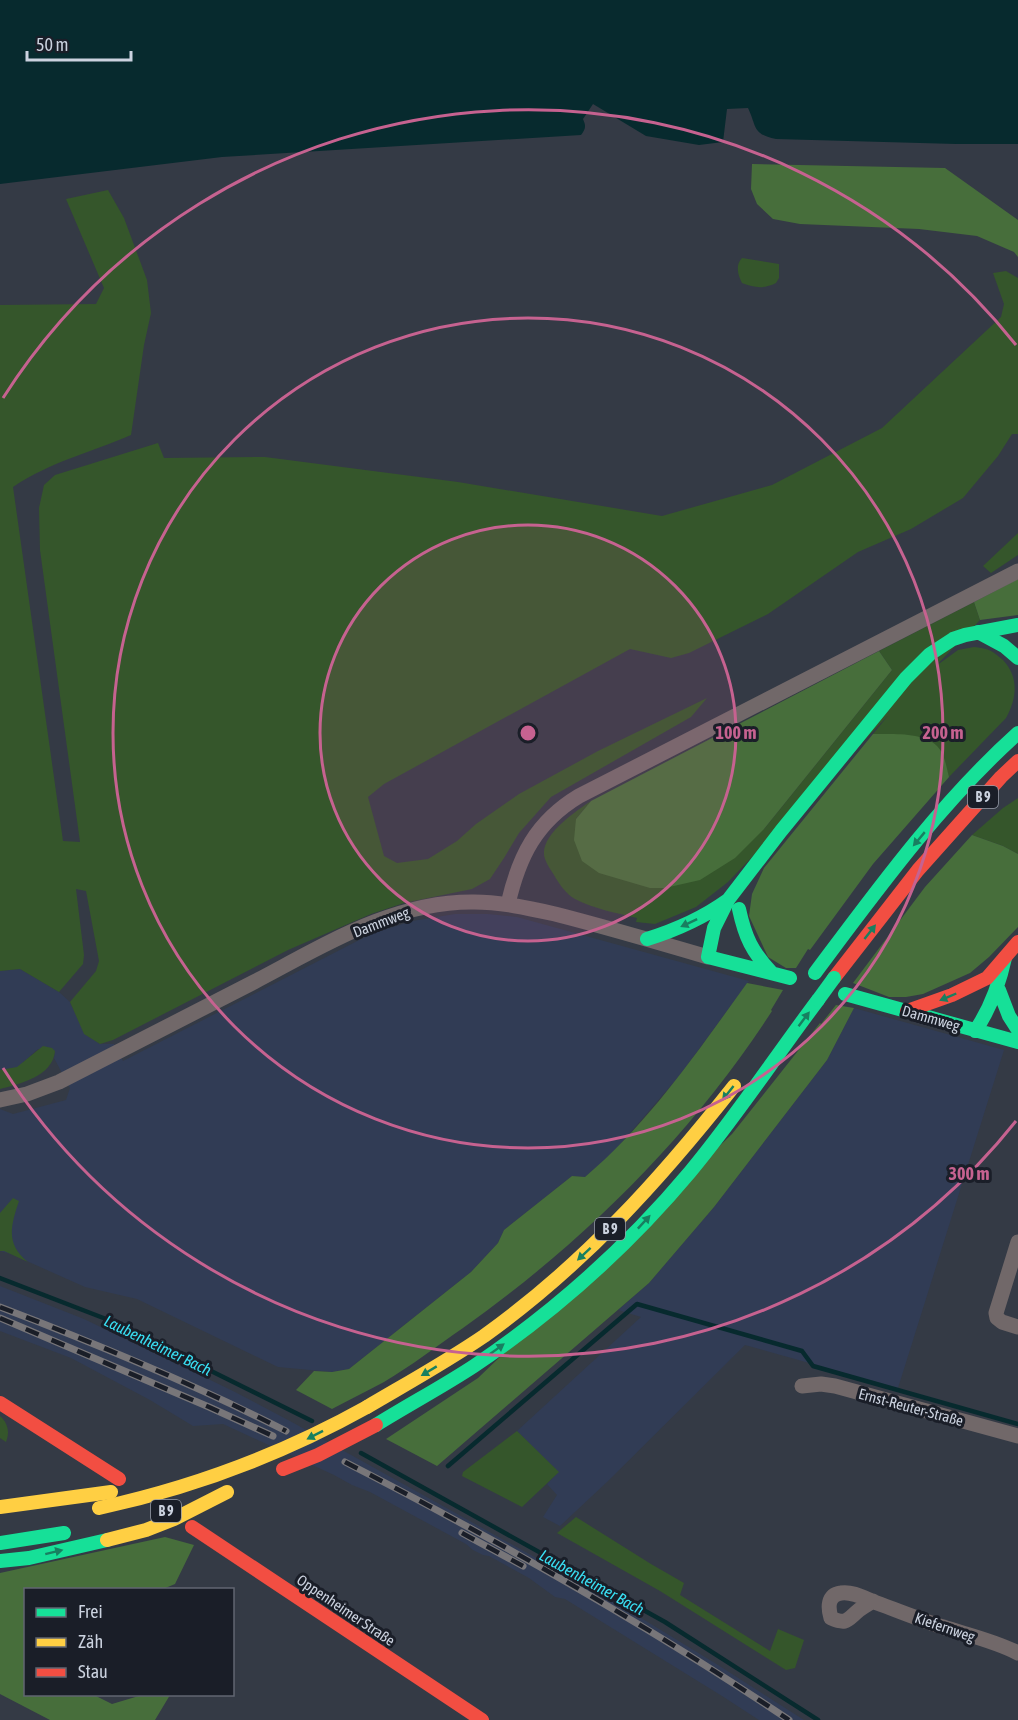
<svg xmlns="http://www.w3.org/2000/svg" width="1018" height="1720" font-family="'Asap Condensed',sans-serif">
  <rect width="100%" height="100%" fill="#343a45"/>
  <!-- built -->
  <path fill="#313c55" d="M455,914h33l29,3 232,64 -69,94 -70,81 -25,21 -13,-1 -68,54 -6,13 -27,29 -122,97 -17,3 -54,-5 -141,-68 -52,-12 -74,-33 -11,-3v-142l13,5 53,-14 4,-12 -16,-30 1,-7 -17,-2 -21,19 -17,2v-99l20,-2 39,23 11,10 15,32 15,10h14l9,17 248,-127 41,-13z
    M854,1008l150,42 -106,338 -153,-43 -138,137 -47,44 -17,-9 14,-22 -10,-11 11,-12 -41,-41 124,-114 -23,-7 31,-27 65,-76 113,-147z
    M0,1286l84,33 149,72 57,30 320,178 108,66 86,55h-45l-37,-24 -157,-97 -10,-2 -26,-19 -40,-22 -6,-1 -10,-5 -7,-6 -96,-52 -18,-7 -18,-10 -111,-51 -30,2 -43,-26 -79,-42 -71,-27z"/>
  <!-- green -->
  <path fill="#35562b" d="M108,190l16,28 23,62 4,33 -7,32 -13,90c-41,18 -79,26 -118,52l50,354 17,1 -40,-292 -1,-42 5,-23 11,-10 103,-32 6,15 101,-1 193,25 204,34 110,-31 110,-57 119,-111 3,-13 -11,-31 13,-2 12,7v156h-6l-14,22 -35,42 -52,31 -53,23 -90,62 -79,39 -18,5 -41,-9 -246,135 -16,13 16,59 13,7 31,-4 29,-18 19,-17 43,-30 79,-43 109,-53 -16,19 -140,80 -32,36 -15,25 -14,21 -18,10 -68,14 -33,11 -83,36 -175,90 -13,4 -16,-10 -14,-32 26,-31 3,-10 -13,-70 -10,-2 8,66 -1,9 -24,28 -39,-23 -20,2v-666l96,-1 8,-16 -38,-89z
    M742,258l37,6v14l-3,5c-12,6 -21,5 -34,0 -4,-8 -7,-18 0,-25z
    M1018,533v22l-27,18 -8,-7z
    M974,602l6,18 -252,262 -32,25 -41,17 -19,-2 1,-4c-20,-5 -43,-9 -62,-19 -9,-5 -16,-15 -21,-24 -3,-5 -7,-10 -9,-16 -8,-22 31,-48 46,-58l-15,18 188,10 128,-159 -13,-19z
    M974,647c16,2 17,3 29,13 15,16 15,36 3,58l-57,59 -3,-9 -73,-34 45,-55 40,-29z
    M1018,798v56l-15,-8 -31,-11 31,-27z
    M43,1046l9,2 3,3c-2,25 -35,33 -55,38v-19l17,-3z
    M13,1198l6,3c-8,24 -14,43 9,61l-24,-11h-4v-38z
    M0,1416c8,7 10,16 6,26l-6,-4z
    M517,1431l42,41 -37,35 -60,-31 1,-4z
    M576,1517l75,47 33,19 -4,12 90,56 8,-22 26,11 -9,28 -9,2 -126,-79 -103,-58z"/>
  <!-- forest -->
  <path fill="#476e3b" d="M752,164l193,4 73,52v37l-4,-5 -37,-16 -58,-7 -119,-5 -27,-5 -16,-15 -6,-15z
    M1018,579v36l-38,5 -6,-18z
    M879,651l13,19 -128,159 -29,29 -35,22 -35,8h-15l-51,-15 -17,-12 -8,-21 2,-21 15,-18z
    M873,734c18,0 52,-2 64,12 8,8 9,20 12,31l-76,87 -63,86 -2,-1 -12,19h-10l-18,-11 -19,-41 3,-22 12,-26z
    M972,835l31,11 15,8v73l-29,30 -19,16 -47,21 -17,3h-17l-36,-14 72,-96z
    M747,983l36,7 -12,20 1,1c-81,125 -188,231 -309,317 -26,18 -52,38 -79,54 -17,9 -35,18 -52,27l-36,-19 18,-19 18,1 17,-3 122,-97 27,-29 6,-13 68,-54 13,1c64,-54 113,-126 162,-194z
    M836,1005l18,3 -27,52 -113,147 -65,76 -212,183 -51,-27 92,-61 254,-244 88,-111 1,1z
    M165,1537l29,8 -19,39 -12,5 -137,1v104l68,1 18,9 30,-9h28l-15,25h-105l-50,-26v-121z"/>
  <!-- water -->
  <path fill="#072a2e" d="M0,0h1018v144h-62l-180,-5c-24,-5 -19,-12 -28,-31l-21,1 -4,33 -24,3 -53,-9 -53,-32 -10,15c3,7 3,9 -2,16l-359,22 -222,27z"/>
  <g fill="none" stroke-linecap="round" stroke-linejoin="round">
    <!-- stream -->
    <path stroke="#072a2e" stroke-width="4.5" d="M0,1278l106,41 206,102
      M361,1453l304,169 153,98
      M448,1466l189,-162 165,47 11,15 205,58"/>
    <!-- street -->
    <path stroke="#716869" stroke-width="15" d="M508,904c11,-48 28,-82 71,-108l439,-225
      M0,1100l27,-6 32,-12c65,-33 130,-66 195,-100 69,-36 139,-81 220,-80 27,0 54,6 81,12 51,13 102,28 153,43
      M1018,1242l-22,71 1,5 5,4 16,5
      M802,1386l19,-2 14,2 183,50
      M873,1601c-5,3 -10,6 -14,9 -12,10 -12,15 -28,8 -3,-10 -4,-23 10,-25 12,-2 25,6 36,10 22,8 44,17 66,24 25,8 52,14 75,26"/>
    <!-- fast -->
    <path stroke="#16e098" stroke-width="14" d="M978,632l26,14 14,12
      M739,909c6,28 13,43 33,64
      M647,939c29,-9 56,-21 81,-39
      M708,957l82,21
      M708,957l6,-29 14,-28 53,-69 125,-153 24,-24 23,-15 12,-4 53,-10
      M815,973c62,-83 126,-171 203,-240
      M999,990l10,26 9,14
      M845,994l173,48
      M975,1031c16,-23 24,-46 30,-73
      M376,1425c32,-20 66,-38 98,-59 80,-54 154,-120 216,-194 46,-55 85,-115 128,-172
      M0,1543l64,-10
      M0,1561l29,-3 78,-18"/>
    <!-- slow -->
    <path stroke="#ffcf43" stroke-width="14" d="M367,1407c39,-23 79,-45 117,-71 99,-71 175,-155 250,-250
      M0,1507l111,-15"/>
    <!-- jam -->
    <path stroke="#f24e42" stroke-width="14" d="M834,978l84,-108 83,-93 17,-16
      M907,1011l45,-16 35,-17 31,-36
      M0,1403l119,76
      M192,1527l290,193"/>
    <defs>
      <path id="rail" d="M0,1307c97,37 194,77 286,124
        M0,1318l209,89 64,29
        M345,1462c152,78 302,162 444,258
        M462,1533l61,33"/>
    </defs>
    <!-- rail casing -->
    <use href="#rail" stroke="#787679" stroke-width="7"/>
    <!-- rail -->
    <use href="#rail" stroke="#1a1e28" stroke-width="4.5" stroke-dasharray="14" stroke-linecap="butt"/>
    <!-- fast-bridge -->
    <path stroke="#16e098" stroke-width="14" d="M818,1000l16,-22"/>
    <!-- slow-bridge -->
    <path stroke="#ffcf43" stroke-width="14" d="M99,1508c96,-21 182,-53 268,-101
      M107,1540l39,-10 28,-11 53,-27"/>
    <!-- jam-bridge -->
    <path stroke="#f24e42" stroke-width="14" d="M283,1469l35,-14 58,-30"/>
  </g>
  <!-- one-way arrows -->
  <defs><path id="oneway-solid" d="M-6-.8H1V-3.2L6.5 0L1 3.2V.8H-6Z" transform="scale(1.5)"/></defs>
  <g fill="#187f60">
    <use href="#oneway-solid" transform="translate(919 839) rotate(130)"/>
    <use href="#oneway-solid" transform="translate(689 923) rotate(155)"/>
    <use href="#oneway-solid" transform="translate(870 932) rotate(-52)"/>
    <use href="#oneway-solid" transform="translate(948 997) rotate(157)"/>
    <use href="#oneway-solid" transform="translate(804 1019) rotate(-53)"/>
    <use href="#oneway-solid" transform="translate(728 1093) rotate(128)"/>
    <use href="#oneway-solid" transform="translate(644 1222) rotate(-47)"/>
    <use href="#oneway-solid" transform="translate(584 1254) rotate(137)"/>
    <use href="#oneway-solid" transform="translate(497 1349) rotate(-36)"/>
    <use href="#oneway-solid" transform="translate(429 1371) rotate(149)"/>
    <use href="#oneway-solid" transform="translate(315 1435) rotate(153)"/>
    <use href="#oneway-solid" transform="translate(54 1552) rotate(-14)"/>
  </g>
  <!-- distance rings -->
  <circle cx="528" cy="733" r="208" fill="#c66290" fill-opacity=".12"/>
  <g fill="none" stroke="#c66290" stroke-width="3">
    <circle cx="528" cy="733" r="208"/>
    <circle cx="528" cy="733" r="415"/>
    <path d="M1016 1121A623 623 0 0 1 3 1068M3 398A623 623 0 0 1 1016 345"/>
  </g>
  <g text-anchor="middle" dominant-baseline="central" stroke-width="6" stroke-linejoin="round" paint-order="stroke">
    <!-- shield labels -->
    <g fill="#1a1e28" stroke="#969ca8" stroke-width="1.5">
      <rect x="968" y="786" width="30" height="22" rx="4.5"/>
      <rect x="595" y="1218" width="30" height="22" rx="4.5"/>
      <rect x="151" y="1500" width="30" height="22" rx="4.5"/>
    </g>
    <g font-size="14" font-weight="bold" fill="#cbd2df">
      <text x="983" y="797">B 9</text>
      <text x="610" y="1229">B 9</text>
      <text x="166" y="1511">B 9</text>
    </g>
    <!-- street labels -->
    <g font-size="15" fill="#cbd2df" stroke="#1a1e28">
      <text transform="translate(381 922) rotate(-21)">Dammweg</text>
      <text transform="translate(931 1018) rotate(16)">Dammweg</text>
      <text transform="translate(911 1407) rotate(15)">Ernst-Reuter-Straße</text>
      <text transform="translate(346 1610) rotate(34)">Oppenheimer Straße</text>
      <text transform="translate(945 1627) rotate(19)">Kiefernweg</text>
    </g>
    <!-- water labels -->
    <g font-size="16" font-style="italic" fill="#39dff3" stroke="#1a1e28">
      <text transform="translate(158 1345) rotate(26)">Laubenheimer Bach</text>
      <text transform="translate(592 1582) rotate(29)">Laubenheimer Bach</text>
    </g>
  </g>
  <circle cx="528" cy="733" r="9" fill="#c66290" stroke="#1a1e28" stroke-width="3"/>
  <g font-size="18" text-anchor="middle" font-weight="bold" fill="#c66290" stroke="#1a1e28" stroke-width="6" stroke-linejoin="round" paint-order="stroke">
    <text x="736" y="739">100 m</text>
    <text x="943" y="739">200 m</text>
    <text x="969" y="1180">300 m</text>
  </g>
  <!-- legend -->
  <rect x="24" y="1588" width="210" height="108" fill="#1a1e28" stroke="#616671" stroke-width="1.5"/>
  <rect x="36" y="1608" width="30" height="9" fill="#16e098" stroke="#616671" stroke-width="1.5"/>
  <text x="78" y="1618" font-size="18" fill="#cbd2df">Frei</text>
  <rect x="36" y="1638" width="30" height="9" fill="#ffcf43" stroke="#616671" stroke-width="1.5"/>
  <text x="78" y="1648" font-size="18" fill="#cbd2df">Zäh</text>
  <rect x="36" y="1668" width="30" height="9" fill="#f24e42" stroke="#616671" stroke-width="1.5"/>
  <text x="78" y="1678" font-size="18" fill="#cbd2df">Stau</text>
  <!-- scale -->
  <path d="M27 51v9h104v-9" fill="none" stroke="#cbd2df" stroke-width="3"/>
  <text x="36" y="51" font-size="18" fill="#cbd2df" stroke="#1a1e28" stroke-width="4.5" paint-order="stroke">50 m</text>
</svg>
